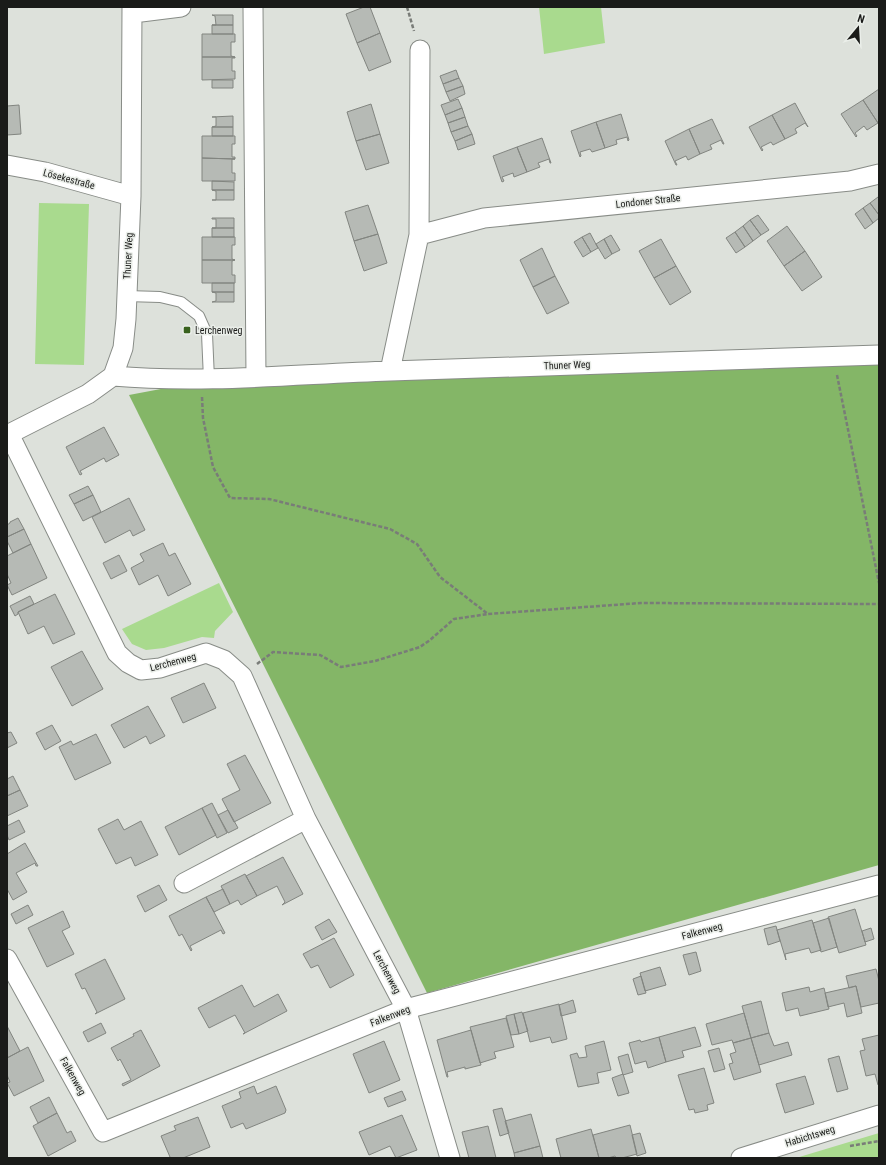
<svg xmlns="http://www.w3.org/2000/svg" width="886" height="1165" font-family="'Roboto Condensed',sans-serif">
  <rect width="100%" height="100%" fill="#dde1db"/>
  <!-- green -->
  <path fill="#a9da8e" d="M539,7h62l4,36 -61,11z
    M39,203l50,1 -5,161 -49,-1z
    M219,583l14,29 -18,19 -1,7 -12,-1 -38,11 -18,2 -14,-6 -10,-15z
    M879,1133v25h-83z"/>
  <!-- forest -->
  <path fill="#84b667" d="M879,358v507l-452,128 -298,-598 90,-17z"/>
  <!-- building -->
  <path fill="#b6bab5" stroke="#828580" d="M364,7h6l10,26 -23,10 -11,-29z
    M212,15h21v10h-21h4l-1,-9z
    M212,25h21v9h-21z
    M380,33l11,29 -22,9 -12,-28z
    M202,34h33v8h-4v14l4,1h-33z
    M202,57h33v1h-3v13h3v8l-33,1z
    M456,70l3,8 -16,6 -3,-8z
    M459,78l4,8 -17,6 -3,-8z
    M212,80h21v8h-21z
    M463,86l2,8 -15,7 -4,-9z
    M879,89v33l-1,1 -15,-23z
    M458,99l4,9 -17,7 -4,-10z
    M863,100l15,23 -11,7 -3,-4 -9,7 2,3 -1,1 -15,-23z
    M795,103l13,24 -3,-4 -10,6 2,4 -12,6 -13,-24z
    M371,104l9,30 -24,7 -9,-29z
    M19,105l2,29 -14,1v-29z
    M462,108l3,9 -17,6 -3,-8z
    M621,114l8,26 -1,1 -1,-4 -11,3 1,4 -12,4 -9,-26z
    M772,115l13,24 -12,6 -2,-3 -10,5 2,3 -1,1 -13,-24z
    M233,116v11h-21l4,-1v-9h-4z
    M465,117l3,9 -17,6 -3,-9z
    M712,119l12,25h-1l-2,-4 -11,5 2,4 -12,5 -11,-25z
    M596,122l9,26 -13,4 -2,-3 -10,3 1,4 -1,1 -9,-26z
    M468,126l4,8 -17,7 -4,-9z
    M212,127h21v9h-21z
    M689,129l11,25 -12,6 -2,-4 -11,5 2,4h-1l-11,-24z
    M380,134l9,29 -23,7 -10,-29z
    M472,134l3,10 -17,6 -3,-9z
    M202,136h33v8h-3v13h3v2l-33,-1z
    M542,138l9,25h-1l-1,-4 -11,4 2,4 -13,5 -10,-25z
    M517,147l10,25 -13,5 -1,-4 -11,4 2,4 -2,1 -9,-26z
    M202,158l33,1h-3v14h3v8h-33z
    M212,181l22,1v8h-22z
    M212,190h22v10h-22h4v-9z
    M878,197l1,2v16l-9,-12z
    M870,203l9,12v3l-6,5 -10,-15z
    M368,205l10,29 -24,7 -9,-29z
    M863,208l10,15 -8,6 -10,-15z
    M758,215l11,15 -8,5 -11,-15z
    M212,218h22v10h-22h4v-9h-4z
    M750,220l11,15 -8,6 -10,-15z
    M743,226l10,15 -8,6 -10,-15z
    M787,226l18,25 -21,15 -17,-25z
    M212,228h22v9h-22z
    M735,232l10,15 -9,6 -10,-15z
    M590,233l8,15 -7,4 -9,-15z
    M378,234l9,29 -23,8 -10,-30z
    M611,235l9,15 -8,4 -8,-15z
    M202,237h33v8h-3v14l3,1h-33z
    M582,237l9,15 -8,5 -9,-15z
    M604,239l8,15 -7,5 -9,-15z
    M661,239l15,27 -22,12 -15,-27z
    M542,248l13,28 -22,11 -13,-27z
    M805,251l17,26 -20,14 -18,-25z
    M202,260h33l-3,1v14h3v8h-33z
    M676,266l15,26 -21,13 -16,-27z
    M555,276l14,27 -22,11 -14,-27z
    M212,283h22v9h-22z
    M212,292h22v10h-22l4,-1v-8z
    M104,427l15,28 -13,7 -2,-4 -24,13 2,3 -2,1 -14,-28z
    M88,486l5,9 -19,9 -5,-9z
    M93,495l8,17 -18,9 -9,-17z
    M129,498l16,32 -12,6 -3,-6 -25,13 -13,-26z
    M18,518l6,11 -17,8v-12l3,-2v-1z
    M24,529l7,15 -18,9 -6,-12v-4z
    M163,543l6,13 6,-3 16,31 -23,12 -10,-21 -19,10 -8,-17 13,-7 -4,-7z
    M31,544l16,34 -35,17 -5,-10 4,-2 -4,-9v-18z
    M119,555l8,16 -16,8 -8,-16z
    M55,594l20,40 -22,10 -9,-18 -16,8 -10,-22z
    M30,596l4,8 -16,8v2l-3,2 -5,-10z
    M82,651l21,38 -31,17 -21,-39z
    M204,683l12,25 -33,15 -12,-25z
    M148,706l17,30 -15,8 -4,-8 -22,12 -13,-23z
    M52,725l9,16 -16,9 -9,-17z
    M11,732l6,11 -10,5v-15z
    M96,734l15,29 -36,17 -16,-33 12,-6 2,4z
    M245,755l26,48 -37,19 -12,-23 18,-9 -13,-26z
    M13,776l7,14 -13,6v-17z
    M20,790l8,16 -21,10v-20z
    M212,803l15,30 -10,5 -15,-30z
    M202,808l14,27 -37,20 -14,-28z
    M228,810l10,18 -10,5 -10,-18z
    M118,819l6,11 17,-9 17,34 -23,11 -4,-9 -15,7 -18,-35z
    M19,820l6,12 -16,8 -2,-5v-9z
    M25,843l13,23h-2l-1,-3 -19,10 11,19 -14,8 -6,-11v-35z
    M283,857l20,37 -21,11 3,-3 -8,-16 -20,10 -11,-20z
    M245,874l12,22 -16,9 -3,-5 -8,4 -9,-18z
    M159,885l8,15 -22,12 -8,-16z
    M223,889l7,15 -16,8 -8,-15z
    M206,897l19,36 -2,1 -2,-4 -31,16 2,4 -1,1 -9,-17 -3,2 -10,-20z
    M28,905l5,10 -17,9 -5,-10z
    M855,909l11,36 -27,8 -11,-36z
    M63,911l7,16 -8,4 12,23 -27,13 -19,-39z
    M829,918l8,29 -16,5 -8,-29z
    M329,919l8,13 -15,8 -7,-13z
    M812,920l9,30 -10,3 -2,-5 -24,6 1,6 -9,-30z
    M776,926l4,15 -12,4 -4,-16z
    M871,928l3,11 -9,3 -3,-11z
    M334,938l20,37 -24,13 -12,-23 -7,3 -8,-14z
    M696,952l5,19 -12,4 -6,-20z
    M105,959l20,40 -30,15 2,-2 -12,-24 -3,1 -7,-15z
    M660,967l6,18 -21,6 -5,-18z
    M876,969l3,12v22l-18,4 -5,-21 -7,2 -3,-12z
    M641,976l5,17 -8,2 -5,-16z
    M242,985l12,22 24,-13 9,17 -44,23 2,-1 -10,-18 -26,13 -11,-20z
    M856,986l6,27 -15,4 -3,-14 -16,4 -3,-14z
    M809,987l1,5 14,-4 5,21 -29,7 -2,-8 -12,3 -4,-18z
    M573,1000l3,12 -15,4 -2,-11z
    M761,1001l8,32 -18,5 -9,-32z
    M559,1004l8,35 -15,4 -2,-6 -20,5 -7,-29z
    M522,1012l6,19 -9,3 -5,-20z
    M744,1013l7,25 -18,5 -1,-3 -20,5 -6,-21z
    M514,1014l5,20 -8,1 -5,-19z
    M506,1018l8,29 -20,5 2,6 -16,5 -10,-36z
    M101,1023l5,10 -18,9 -5,-10z
    M7,1026l13,25 -13,7z
    M695,1027l6,19 -19,5 2,6 -18,5 -7,-25z
    M141,1030l19,36 -37,20 -1,-2 9,-4 -11,-21 -2,2 -7,-13 23,-12 -1,-2z
    M471,1030l10,35 -16,4v-2l-18,5 1,5h-1l-10,-37z
    M769,1033l5,13 14,-4 4,13 -33,10 -8,-27z
    M879,1035v49l-1,1 -3,-11 -9,2 -6,-25 5,-1 -3,-11z
    M659,1037l7,25 -18,6 -2,-7 -11,3 -6,-21 11,-3 1,2z
    M751,1038l10,34 -27,8 -5,-16 4,-1 -3,-9 6,-2 -3,-9z
    M384,1041l16,39 -31,13 -16,-39z
    M604,1041l7,29 -14,3 2,10 -21,4 -8,-32 7,-2 2,5 8,-1 -2,-11z
    M28,1047l16,34 -30,15 -7,-13 3,-1 -3,-7v-17z
    M719,1048l6,21 -11,3 -6,-21z
    M628,1054l5,18 -10,3 -5,-18z
    M839,1056l9,33 -11,3 -9,-33z
    M704,1068l10,35 -7,2 1,5 -13,3 -1,-4 -5,1 -11,-35z
    M623,1074l6,19 -11,3 -6,-18z
    M805,1076l9,28 -29,9 -9,-29z
    M254,1086l3,8 19,-8 10,24 -1,3 -39,16 -3,-6 -12,5 -9,-22 19,-8 -2,-6z
    M402,1091l4,9 -18,7 -4,-9z
    M49,1097l8,16 -19,10 -8,-16z
    M502,1108l7,25 -9,3 -7,-26z
    M57,1113l10,20 4,-2 5,10 -28,15 -15,-30z
    M531,1114l9,32 -26,7 -9,-32z
    M402,1115l15,35 -21,8 -6,-12 -21,9 -10,-23z
    M198,1117l12,30 -27,11h-15l2,-1 -9,-21 15,-6 -2,-4z
    M630,1125l7,29 -15,4h-6l-1,-2 -7,2h-9l-6,-23z
    M488,1126l8,32h-27l-7,-26z
    M591,1129l8,29h-38l-5,-19z
    M640,1133l6,20 -9,3 -5,-21z
    M540,1146l3,12h-28l-1,-5z"/>
  <g fill="none" stroke-linecap="round" stroke-linejoin="round">
    <defs>
      <path id="lane" d="M126,296l34,1 21,5 18,14 8,18 2,45"/>
      <path id="street" d="M253,7l3,370
        M133,13l48,-6
        M7,165l38,7 86,24
        M419,235l65,-17 366,-37 29,-7
        M390,371l29,-136 1,-185
        M113,376c92,8 185,-2 277,-5 163,-6 326,-10 489,-16
        M9,434l108,219 11,10 13,7 19,-2 46,-15 18,7 18,16 64,143 100,190 44,149
        M7,435l81,-41 25,-18 10,-28 3,-29 5,-123 1,-189
        M184,883l122,-64
        M7,959l96,173 303,-123 473,-124
        M741,1158l138,-43"/>
    </defs>
    <!-- lane casing -->
    <use href="#lane" stroke="#888c87" stroke-width="12"/>
    <!-- street casing -->
    <use href="#street" stroke="#888c87" stroke-width="21"/>
    <!-- path -->
    <path stroke="#797c78" stroke-width="2.5" stroke-dasharray="4 2" stroke-linecap="butt" d="M407,7l7,24
      M837,375l42,208
      M202,397l1,21 10,49 17,31 39,1 121,30 27,15 23,33 48,37 153,-11 238,1
      M257,664l16,-12 47,3 21,12 34,-6 45,-14 10,-7 24,-21 34,-5
      M850,1146l29,-5"/>
    <!-- lane -->
    <use href="#lane" stroke="#fff" stroke-width="10"/>
    <!-- street -->
    <use href="#street" stroke="#fff" stroke-width="19"/>
  </g>
  <!-- markers -->
  <rect fill="#39621e" stroke="#eaeee9" stroke-width="1.5" x="183" y="326" width="8" height="8" rx="2"/>
  <g text-anchor="middle" dominant-baseline="central" stroke-width="3" stroke-linejoin="round" paint-order="stroke">
    <!-- street labels -->
    <g font-size="10" fill="#1a1b19" stroke="#eaeee9">
      <text transform="translate(69 179) rotate(15)">Lösekestraße</text>
      <text transform="translate(648 201) rotate(-6)">Londoner Straße</text>
      <text transform="translate(128 256) rotate(-87)">Thuner Weg</text>
      <text transform="translate(567 365) rotate(-2)">Thuner Weg</text>
      <text transform="translate(173 662) rotate(-15)">Lerchenweg</text>
      <text transform="translate(702 931) rotate(-15)">Falkenweg</text>
      <text transform="translate(387 972) rotate(62)">Lerchenweg</text>
      <text transform="translate(390 1016) rotate(-21)">Falkenweg</text>
      <text transform="translate(73 1076) rotate(61)">Falkenweg</text>
      <text transform="translate(810 1136) rotate(-17)">Habichtsweg</text>
    </g>
    <!-- poi labels -->
    <g font-size="10" fill="#1a1b19" stroke="#eaeee9" text-anchor="start">
      <text x="195" y="330">Lerchenweg</text>
    </g>
  </g>
  <!-- border -->
  <rect width="886" height="1165" fill="none" stroke="#1a1b19" stroke-width="16"/>
  <!-- north arrow -->
  <g transform="translate(858 28) rotate(18)" stroke="#eaeee9" stroke-width="3" paint-order="stroke">
  <path d="M0-3L7 15L0 10L-7 15Z" fill="#1a1b19"/>
  <text y="-6" font-size="11" font-weight="bold" text-anchor="middle" fill="#1a1b19">N</text>
  </g>
</svg>
